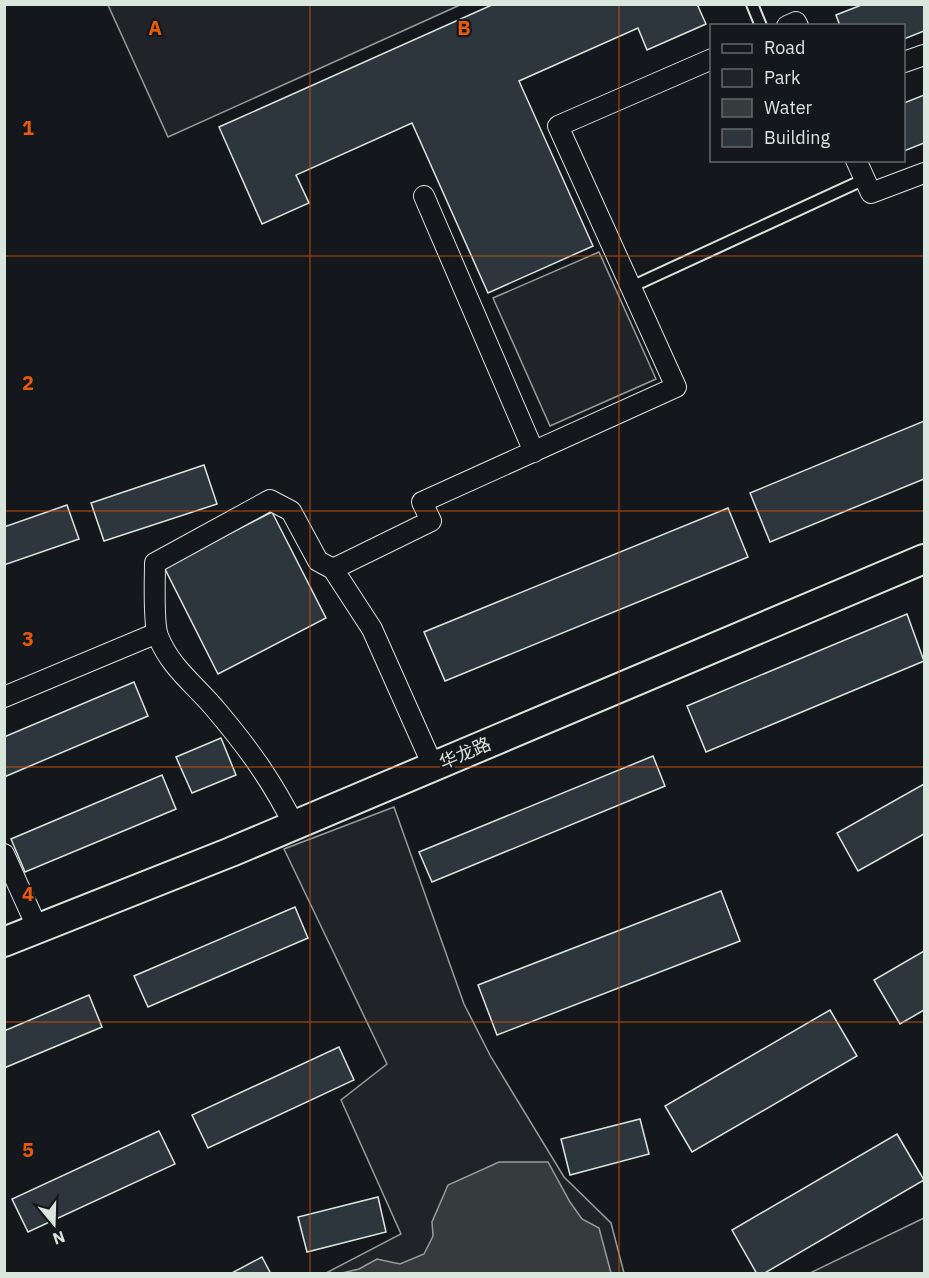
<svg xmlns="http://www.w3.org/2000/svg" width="929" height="1278" font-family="'IBM Plex Sans','Noto Sans SC',sans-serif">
  <rect width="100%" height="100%" fill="#14181c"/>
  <!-- green -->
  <path fill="#202428" stroke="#939e99" stroke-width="1.5" d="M108,5h352l-292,132z
    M599,252l57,127 -106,47 -57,-128z
    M394,807l70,197 27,53 73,120 47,46 13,50h-298l75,-39 -60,-134 46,-36 -103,-215z
    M924,1218v55h-114z"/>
  <!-- water -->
  <path fill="#363b3e" stroke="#939e99" stroke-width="1.5" d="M499,1162h49l22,40 12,17 17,9 12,45h-269l17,-4 18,-10 23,5 24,-10 9,-18 -1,-14 16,-37z"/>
  <!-- building -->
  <path fill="#2c363c" stroke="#d8e6dc" stroke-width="1.5" d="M494,4h203l9,20 -59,26 -9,-22 -119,53 74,165 -105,47 -76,-170 -116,52 13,28 -47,21 -43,-97z
    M864,4h60v27l-20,8v-13h-64l-4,-11z
    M924,95v48l-20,8v-48z
    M924,421v58l-154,63 -20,-49z
    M204,465l13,39 -113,37 -13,-38z
    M67,505l12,34 -75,26v-38z
    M728,508l20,49 -303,124 -21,-49z
    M272,512l54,106 -108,56 -54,-107z
    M907,614l17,47 -218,91 -19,-46z
    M134,682l14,34 -144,61v-40z
    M221,738l15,37 -44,18 -16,-36z
    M653,756l12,30 -233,96 -13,-30z
    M162,775l14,34 -151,63 -14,-33z
    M924,784v50l-66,37 -21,-38z
    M721,891l19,50 -243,94 -19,-50z
    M295,907l13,31 -160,69 -14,-31z
    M924,951v59l-24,14 -26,-44z
    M89,995l13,32 -98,41v-37z
    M830,1010l27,46 -165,96 -27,-46z
    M339,1047l15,33 -146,68 -16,-33z
    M640,1119l9,35 -79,21 -9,-36z
    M159,1131l16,33 -147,68 -16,-33z
    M897,1134l27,46 -161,94h-6l-25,-44z
    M378,1197l8,35 -79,20 -9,-35z
    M262,1257l9,17h-41z"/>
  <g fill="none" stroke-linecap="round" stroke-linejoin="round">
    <defs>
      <path id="lane" d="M752,4l9,22
        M631,287l234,-108"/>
      <path id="street" d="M787,26l9,-4 2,4
        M904,62l20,-7
        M856,160l15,33 53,-20
        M424,196l110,256
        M333,569l39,60 61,137
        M4,697l153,-64
        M294,825c-22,-44 -45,-76 -77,-114 -21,-26 -46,-42 -59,-75 -5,-14 -3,-57 -3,-73l115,-63 21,11 27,50 15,8 98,-48 -9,-19 254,-115 -118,-261 154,-67
        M4,854l33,73"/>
      <path id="secondary" d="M4,942l227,-90 693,-293"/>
    </defs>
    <!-- lane casing -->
    <use href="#lane" stroke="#d8e6dc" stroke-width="14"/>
    <!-- street casing -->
    <use href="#street" stroke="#d8e6dc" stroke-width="22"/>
    <!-- secondary casing -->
    <use href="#secondary" stroke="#d8e6dc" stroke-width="32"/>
    <!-- lane -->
    <use href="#lane" stroke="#14181c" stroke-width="10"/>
    <!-- street -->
    <use href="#street" stroke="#14181c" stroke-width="20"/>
    <!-- secondary -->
    <use href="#secondary" stroke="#14181c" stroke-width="28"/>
  </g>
  <!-- grid -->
  <path fill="none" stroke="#e8590c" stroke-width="1.5" stroke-opacity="0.55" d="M310,4v1270M619,4v1270M4,256h920M4,511h920M4,767h920M4,1022h920"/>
  <g text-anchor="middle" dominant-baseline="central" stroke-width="4.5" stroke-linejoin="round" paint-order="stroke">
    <!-- street labels -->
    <g font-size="18" fill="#d8e6dc" stroke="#14181c">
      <text transform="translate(465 753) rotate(-23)">华龙路</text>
    </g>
  </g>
  <g font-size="20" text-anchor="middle" font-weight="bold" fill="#e8590c" stroke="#14181c" stroke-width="4.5" stroke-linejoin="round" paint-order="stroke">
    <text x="155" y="35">A</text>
    <text x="464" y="35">B</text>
    <text x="28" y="135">1</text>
    <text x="28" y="390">2</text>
    <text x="28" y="646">3</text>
    <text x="28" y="901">4</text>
    <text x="28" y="1157">5</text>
  </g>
  <!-- border -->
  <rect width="929" height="1278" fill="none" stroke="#d8e6dc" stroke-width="12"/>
  <!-- legend -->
  <rect x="710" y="24" width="195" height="138" fill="#14181c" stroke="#626a69" stroke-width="1.5"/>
  <rect x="722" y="44" width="30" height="9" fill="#14181c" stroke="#626a69" stroke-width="1.5"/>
  <text x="764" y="54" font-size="18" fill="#d8e6dc">Road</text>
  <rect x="722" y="69" width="30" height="18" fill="#202428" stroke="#626a69" stroke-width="1.5"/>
  <text x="764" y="84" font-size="18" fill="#d8e6dc">Park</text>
  <rect x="722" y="99" width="30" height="18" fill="#363b3e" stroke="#626a69" stroke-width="1.5"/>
  <text x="764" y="114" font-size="18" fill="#d8e6dc">Water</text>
  <rect x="722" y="129" width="30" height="18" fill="#2c363c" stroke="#626a69" stroke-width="1.5"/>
  <text x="764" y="144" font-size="18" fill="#d8e6dc">Building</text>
  <!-- north arrow -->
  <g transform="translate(54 1224) rotate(161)" stroke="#14181c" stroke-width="4.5" paint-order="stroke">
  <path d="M0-4.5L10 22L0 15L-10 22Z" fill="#d8e6dc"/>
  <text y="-9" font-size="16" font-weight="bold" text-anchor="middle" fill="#d8e6dc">N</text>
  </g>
</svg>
